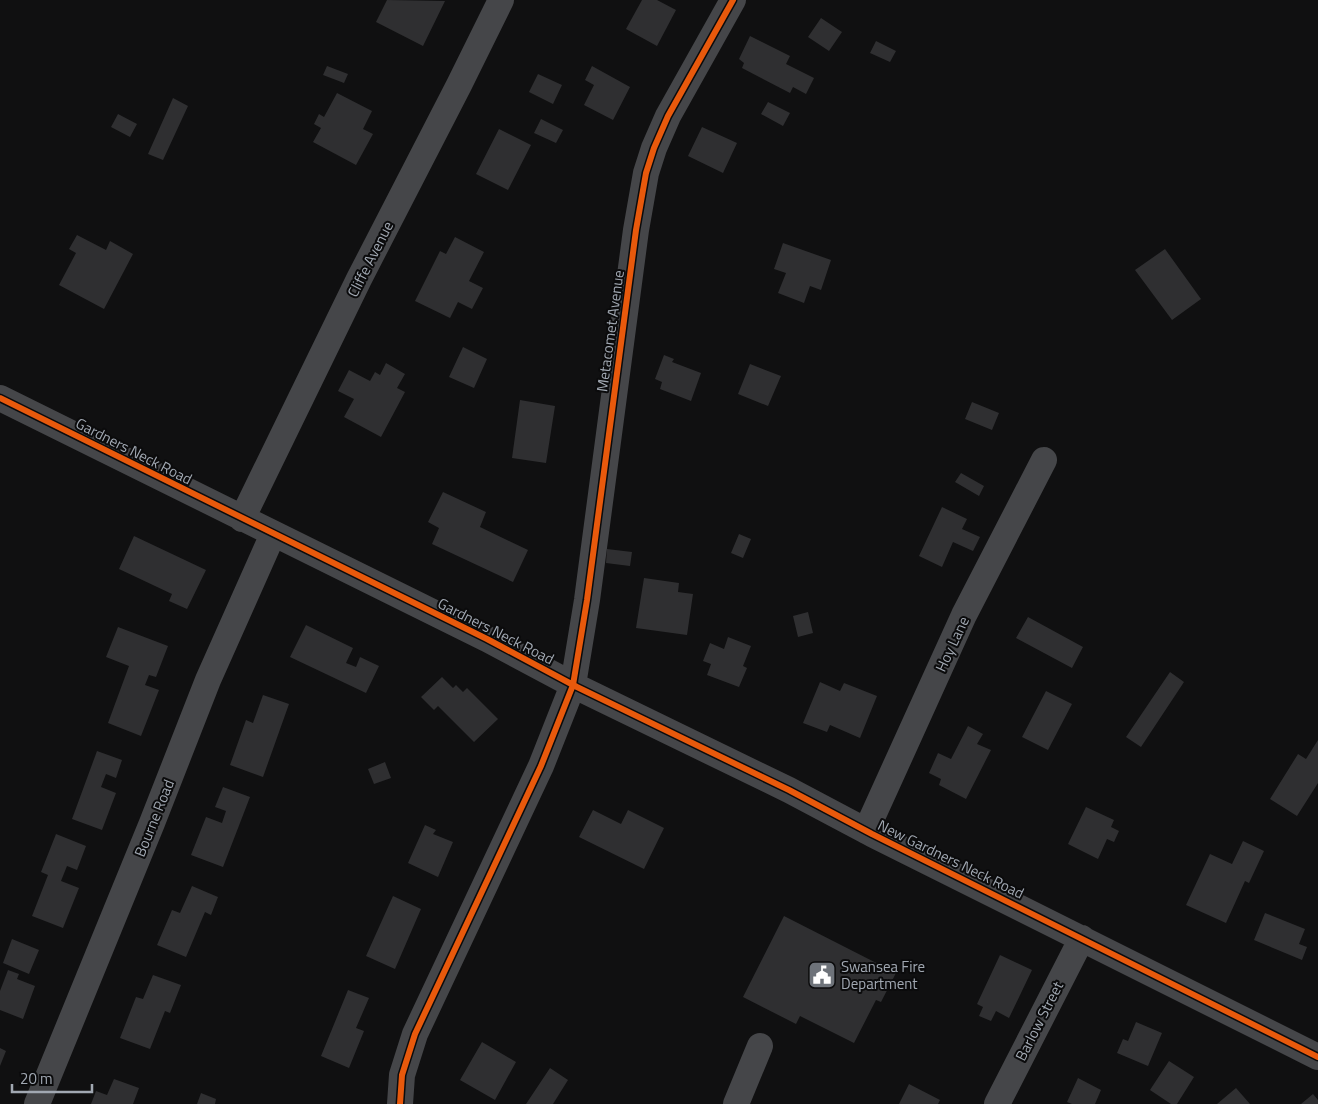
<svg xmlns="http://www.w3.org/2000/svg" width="1318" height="1104" font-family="'Titillium Web',sans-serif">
  <rect width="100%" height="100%" fill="#101011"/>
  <!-- building -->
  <path fill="#2f2f31" d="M387,0l58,1 -22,45 -47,-24z
    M642,0h15l19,10 -19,36 -31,-17z
    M821,18l21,14 -13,19 -21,-14z
    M750,36l40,20 -4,8 28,14 -8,16 -13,-7 -3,6 -48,-25 2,-5 -5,-4z
    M876,41l20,10 -6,11 -20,-9z
    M327,66l21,8 -4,9 -21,-8z
    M592,66l38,21 -17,33 -29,-15 10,-20 -9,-5z
    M538,74l24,11 -9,19 -24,-12z
    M337,93l35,18 -9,18 10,5 -17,31 -43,-23 8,-14 -7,-4 5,-10 5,3z
    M173,98l15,8 -25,54 -15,-6z
    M768,102l22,11 -7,13 -22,-12z
    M118,114l19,10 -7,13 -19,-10z
    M541,119l22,11 -7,13 -22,-10z
    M702,127l35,16 -14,30 -35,-17z
    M499,129l32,16 -23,45 -32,-16z
    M77,235l29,15 4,-9 23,13 -29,55 -45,-24 17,-32 -7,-4z
    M455,237l29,15 -15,29 14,7 -11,21 -14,-7 -8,16 -35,-17 25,-50 6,3z
    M783,243l48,17 -10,30 -11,-4 -6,17 -26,-10 8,-20 -12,-4z
    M1165,249l36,50 -29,21 -37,-50z
    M463,347l24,12 -13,29 -25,-11z
    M664,355l10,4 -2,3 29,11 -10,28 -31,-12 2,-7 -7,-3z
    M386,363l19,11 -8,14 8,4 -24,45 -37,-20 10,-18 -16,-8 11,-21 21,11 5,-9 5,3z
    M750,364l31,12 -13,30 -30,-12z
    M520,400l35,6 -9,57 -34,-5z
    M972,402l27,11 -7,17 -27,-11z
    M961,473l23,13 -5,10 -24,-14z
    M443,492l43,20 -6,15 48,23 -15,32 -81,-38 7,-16 -11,-6z
    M942,507l25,12 -5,10 18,8 -7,14 -20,-9 -11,25 -23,-11z
    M739,534l12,5 -8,19 -12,-5z
    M134,536l72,34 -19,39 -18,-8 3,-7 -53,-25z
    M607,549l25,3 -2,14 -24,-3z
    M644,578l35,5 -1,9 15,2 -6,41 -51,-7z
    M808,612l5,21 -15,4 -5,-21z
    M1028,617l55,30 -11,21 -56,-30z
    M306,625l47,23 -7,15 10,4 4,-10 19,9 -13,27 -76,-36z
    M118,627l50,19 -12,31 -7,-2 -4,10 14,5 -18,46 -33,-13 21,-57 -23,-9z
    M728,637l23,9 -8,20 4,2 -8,19 -32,-12 4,-11 -8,-3 7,-18 14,6z
    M1170,672l14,10 -43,65 -15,-10z
    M442,677l11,11 3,-3 7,7 4,-4 31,31 -24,23 -36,-36 -4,4 -13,-13z
    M820,682l20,9 4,-8 33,13 -17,42 -30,-13 -3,7 -24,-9z
    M1046,691l26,13 -24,46 -26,-13z
    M263,695l26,9 -26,73 -33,-12 16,-45 7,3z
    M968,726l15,8 -6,10 14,6 -25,49 -27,-14 2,-6 -12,-6 9,-20 13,6z
    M1318,740v43l-21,33 -27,-17 28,-45 8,5z
    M97,751l25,9 -6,18 -10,-4 -5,13 15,6 -14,37 -30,-11z
    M385,762l6,16 -17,6 -6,-15z
    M223,787l27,10 -27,70 -32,-12 15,-38 16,6 4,-12 -11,-4z
    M1086,807l28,13 -3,7 8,4 -5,11 -7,-3 -9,20 -30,-15z
    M593,810l28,14 7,-14 36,18 -20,41 -65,-32z
    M425,825l11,5 -3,4 20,8 -15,35 -30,-14z
    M56,834l30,12 -9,24 -10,-4 -6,15 18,7 -16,40 -31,-12 16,-41 -7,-3z
    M1243,841l21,10 -15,32 -4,-2 -19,42 -40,-18 24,-51 22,10z
    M192,886l26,11 -7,18 -6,-3 -19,45 -29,-12 15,-35 8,3z
    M393,896l28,13 -26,60 -29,-13z
    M1265,913l40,16 -6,15 8,3 -5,13 -48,-20z
    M784,916l112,57 -15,29 -5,-2 -22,43 -54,-27 -4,8 -53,-27z
    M12,939l27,11 -10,24 -26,-11z
    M1000,955l32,15 -23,48 -13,-7 -5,10 -12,-5 4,-9 -6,-3z
    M8,970l11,4 -2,5 18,7 -12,33 -23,-9v-19z
    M153,975l28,10 -11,28 -5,-2 -15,38 -30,-11 16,-41 7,2z
    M348,990l21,8 -13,30 8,3 -15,37 -28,-12z
    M1136,1022l26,11 -14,33 -31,-13 6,-14 5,2z
    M482,1042l34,20 -21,38 -35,-20z
    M0,1048l6,3 -6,15z
    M1169,1061l25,16 -17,27h-6l-21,-14z
    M550,1068l18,12 -15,24h-27z
    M1078,1078l23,12 -6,14h-23l-5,-2z
    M114,1079l25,9 -6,16h-42l5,-13 11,4z
    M909,1084l31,16 -2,4h-39z
    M1236,1088l14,16h-33z
    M201,1093l15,6 -1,5h-18z
    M1313,1094l5,6v4h-17z"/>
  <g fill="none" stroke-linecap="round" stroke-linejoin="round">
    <!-- minor -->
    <path stroke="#454649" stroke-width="26" d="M0,398l487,241 90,48 212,103 83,44 446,223
      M242,519l117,-240 100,-194 42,-85
      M866,831l98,-216 80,-155
      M37,1104l115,-281 56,-143 65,-146
      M400,1104l2,-29 13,-41 126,-268 32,-81 14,-85 49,-370 10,-57 8,-25 14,-32 65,-116
      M736,1104l24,-58
      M997,1104l85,-166"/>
    <defs>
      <path id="cycleway" d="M0,398l487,241 90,48 212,103 83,44 446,223
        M400,1104l2,-29 13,-41 126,-268 32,-81 14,-85 49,-370 10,-57 8,-25 14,-32 65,-116"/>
    </defs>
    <!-- cycleway casing -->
    <use href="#cycleway" stroke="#0b0b0c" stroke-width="9"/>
    <!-- cycleway -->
    <use href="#cycleway" stroke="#e8590c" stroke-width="6"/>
  </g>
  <!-- icons -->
  <defs>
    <symbol id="civic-square" viewBox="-11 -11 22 22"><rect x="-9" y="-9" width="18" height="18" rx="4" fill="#6e737a" stroke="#0b0b0c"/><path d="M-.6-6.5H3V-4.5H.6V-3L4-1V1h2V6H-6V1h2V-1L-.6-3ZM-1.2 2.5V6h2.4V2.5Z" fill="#fff"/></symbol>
  </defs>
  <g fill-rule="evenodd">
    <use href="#civic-square" x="806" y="959" width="32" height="32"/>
  </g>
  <g text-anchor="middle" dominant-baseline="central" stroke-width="4" stroke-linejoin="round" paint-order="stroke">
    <!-- street labels -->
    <g font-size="15" fill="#a1a8b2" stroke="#0b0b0c">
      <text transform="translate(370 259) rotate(-63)">Cliffe Avenue</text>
      <text transform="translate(610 331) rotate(-82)">Metacomet Avenue</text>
      <text transform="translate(134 451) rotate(27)">Gardners Neck Road</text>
      <text transform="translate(496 631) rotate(27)">Gardners Neck Road</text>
      <text transform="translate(952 644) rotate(-65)">Hoy Lane</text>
      <text transform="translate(154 818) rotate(-68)">Bourne Road</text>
      <text transform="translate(951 859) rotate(26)">New Gardners Neck Road</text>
      <text transform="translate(1039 1021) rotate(-63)">Barlow Street</text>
    </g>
    <!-- poi labels -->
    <g font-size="15" fill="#a1a8b2" stroke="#0b0b0c" text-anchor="start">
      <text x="841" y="966">Swansea Fire<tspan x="841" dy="17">Department</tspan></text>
    </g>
  </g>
  <!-- scale -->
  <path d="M12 1084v8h80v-8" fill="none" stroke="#a1a8b2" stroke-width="2.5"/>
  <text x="20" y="1084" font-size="15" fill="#a1a8b2" stroke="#0b0b0c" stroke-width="4" paint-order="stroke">20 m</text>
</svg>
